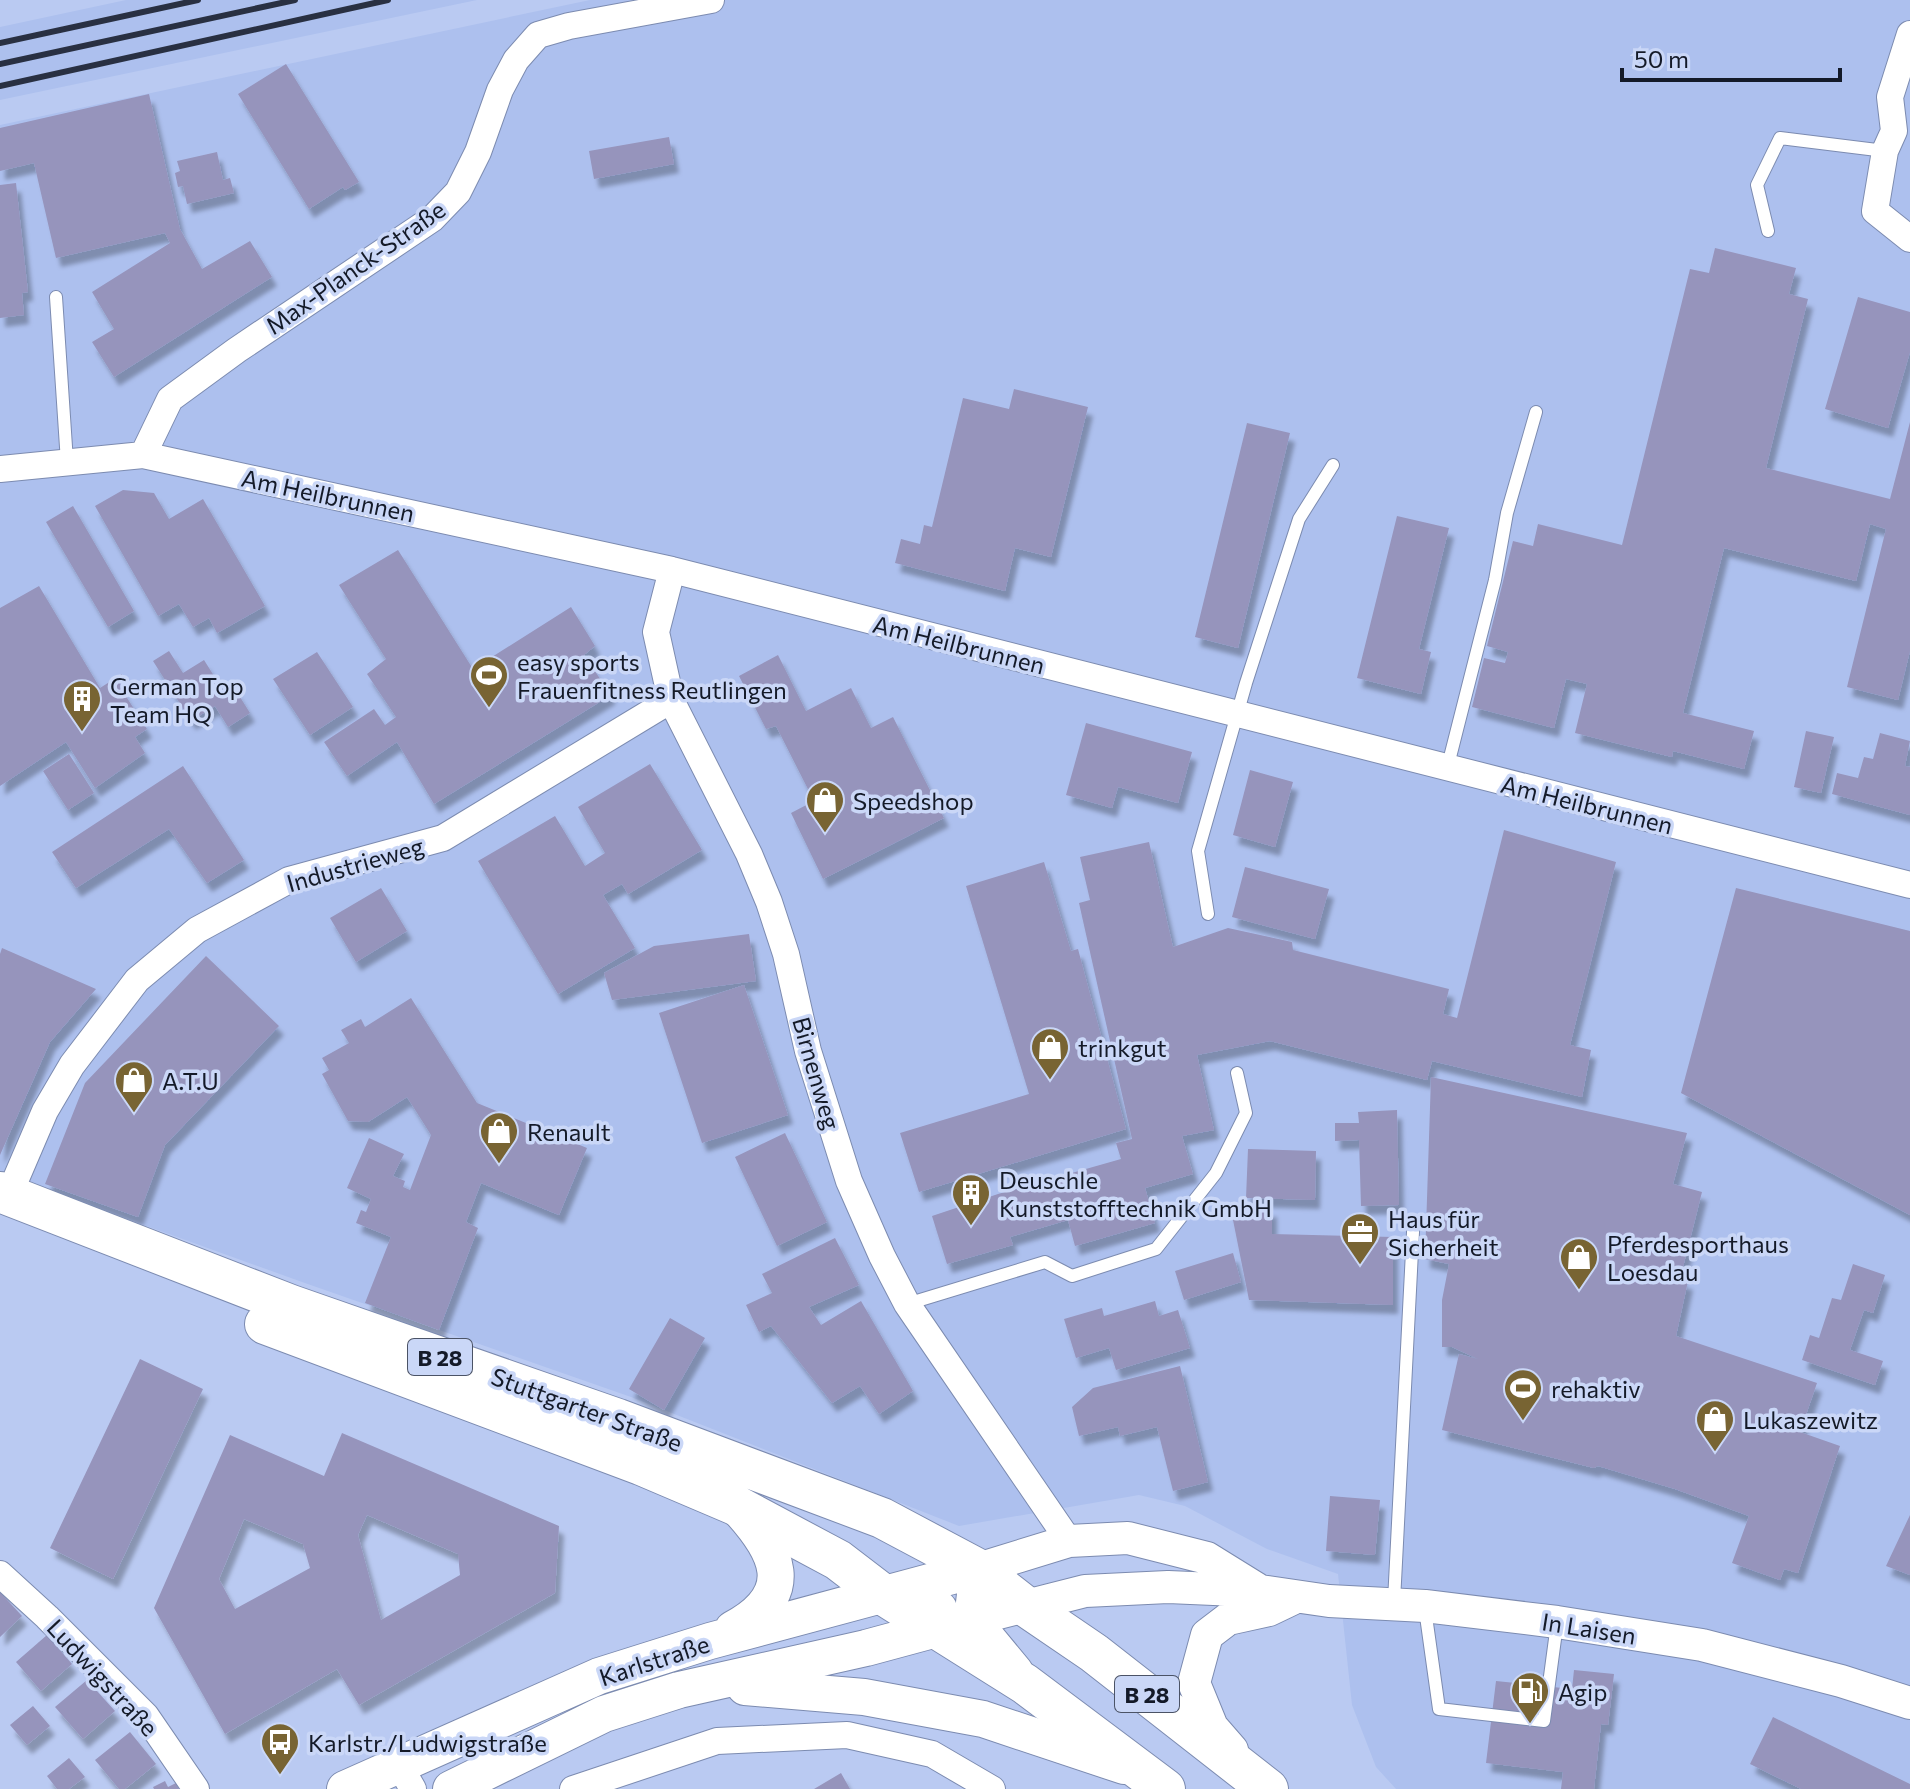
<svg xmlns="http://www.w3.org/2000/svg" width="1910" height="1789" font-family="Commissioner,sans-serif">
  <defs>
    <filter id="shadow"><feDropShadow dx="5" dy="9" stdDeviation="2" flood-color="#0004"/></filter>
  </defs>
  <rect width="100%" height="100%" fill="#bacaf2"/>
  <!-- built -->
  <path fill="#adc0ee" d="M126,0h351l-477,100v-73z
    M590,0h1320v1789h-514l-20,-22 -24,-62 -14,-131 -71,-25 -82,-43 -46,-11 -180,31 -328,-129 -329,-115 -302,-109v-1048z"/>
  <!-- building -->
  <path fill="#9694bc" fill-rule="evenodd" filter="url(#shadow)" d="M286,64l73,118 -14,8 -2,-3 -34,22 -71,-115z
    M149,94l31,135 22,40 48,-28 22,36 -158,100 -22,-35 22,-13 -22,-37 78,-49 -5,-10 -109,25 -22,-95 -34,8v-43z
    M669,137l5,27 -80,15 -5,-28z
    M217,152l6,28 7,-2 4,15 -47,11 -4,-18 -5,1 -3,-14 5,-2 -3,-10z
    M16,183l12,109 -6,1 2,22 -24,3v-133z
    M1715,248l81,20 -7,26 19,5 -42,169 124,31 20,-77v229l-12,49 -51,-13 39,-158 -16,-5 -14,57 -132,-33 -41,165 71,18 -10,38 -71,-18 -1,6 -97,-24 12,-49 -21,-5 -12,49 -82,-21 12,-49 21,5 3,-11 -21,-6 26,-105 20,5 5,-22 84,21 68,-276 19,4z
    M1858,297l52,15v40l-22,76 -63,-19z
    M1014,389l74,18 -37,150 -36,-9 -10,43 -110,-28 6,-24 19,5 4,-19 8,2 31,-129 46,11z
    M1247,423l43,10 -52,215 -43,-11z
    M123,490l31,3 15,26 34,-20 62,107 -48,27 -8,-15 -16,9 -14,-23 -21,12 -63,-110z
    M73,506l61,105 -26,16 -62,-105z
    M1397,516l52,12 -30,121 12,3 -10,42 -64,-16z
    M398,550l75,119 98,-62 24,39 -11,9 27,40 -177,109 -37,-62 -50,34 -23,-34 50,-33 11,16 11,-8 -29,-43 19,-15 -47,-74z
    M39,586l61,102 22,-14 -2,13 27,42 -12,8 10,16 -50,35 -29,-46 -66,44v-178z
    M169,651l14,22 21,-13 22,35 9,-6 15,24 -22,14 -13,-21 -24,15 -38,-60z
    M317,652l36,55 -43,28 -37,-56z
    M778,655l28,56 45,-23 20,40 22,-11 51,101 -121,61 -32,-66 23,-12 -38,-75 -10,3 -27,-53z
    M1086,723l106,29 -14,51 -60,-16 -6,21 -46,-13z
    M1806,731l28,6 -13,56 -27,-6z
    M1880,733l30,8 -5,25 5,1v48l-78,-21 5,-21 21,5 6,-21 9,2z
    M69,754l25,39 -26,17 -25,-39z
    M650,764l52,86 -74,44 -6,-10 -19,11 32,53 -77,46 -80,-133 77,-45 30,50 20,-13 -27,-46z
    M183,766l61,94 -37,23 -38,-54 -93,59 -24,-36z
    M1250,770l43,12 -18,65 -42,-12z
    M1504,830l112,32 -46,183 21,5 -9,47 -150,-36 -5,19 -157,-39 -73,14 17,75 -32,6 11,38 -48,14 10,35 -80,23 -7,-26 -58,17 3,8 -66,19 -15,-48 66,-22 123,-35 -5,-16 16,-4 -53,-236 11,-3 -10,-43 69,-15 24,105 55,-19 64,14 1,8 156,39 -6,25 14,4z
    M1044,862l27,89 7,-2 48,180 -207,63 -19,-59 129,-39 -63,-208z
    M1245,867l84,22 -14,50 -83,-22z
    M381,888l26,43 -51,31 -26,-44z
    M1736,888l174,43v284l-229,-122z
    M749,934l7,47 -144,19 -8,-27 50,-27z
    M2,948l94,41 -46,53 -50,113v-201z
    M206,956l73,70 -114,119 -27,72 -93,-33 40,-101z
    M744,985l44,130 -86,28 -43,-130z
    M411,998l66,105 110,45 -28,67 -78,-32 -15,39 12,6 -39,102 -74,-27 26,-66 -35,-14 5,-13 5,2 5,-13 -24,-11 22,-50 35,16 -11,22 12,5 -2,6 7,3 21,-55 -24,-38 -39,25 -20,-1 -26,-47 7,-4 -7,-12 27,-15 -8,-13 20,-11 4,8z
    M1431,1077l256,56 -14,51 29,8 -22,87 8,2 -12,55 141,47 -17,49 40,14 -42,127 -14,-4 -4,11 -48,-17 17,-47 -74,-27 -77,-23 -4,2 -152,-38 17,-76 19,5 -26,-12h-10v-47l7,-36 -24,-5z
    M1397,1110l2,95 -38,1 -2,-66 -24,1v-18h24l-1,-11z
    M785,1133l42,89 -50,24 -42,-89z
    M1248,1149l68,2 -1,49 -69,-2z
    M1272,1208v26l121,3v68l-144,-5 -18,-90z
    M835,1238l24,47 -50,22 12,18 40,-24 52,90 -34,23 -19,-28 -28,17 -61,-77 -12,6 -13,-27 26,-12 -10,-19z
    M1233,1253l8,29 -57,18 -9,-29z
    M1853,1264l32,11 -12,38 -9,-3 -14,40 33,11 -8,24 -73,-25 8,-25 9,3 13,-40 9,2z
    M1155,1301l4,15 19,-6 12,38 -74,22 -7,-22 -33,10 -12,-39 38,-11 2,8z
    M670,1318l35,20 -41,72 -35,-21z
    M140,1359l63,30 -90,190 -63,-31z
    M1180,1366l28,116 -35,9 -16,-64 -37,9 -2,-9 -39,9 -7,-29 21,-19z
    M342,1433l217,93 -4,67 -196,112 -22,-36 -112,65 -71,-126 76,-173 94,41zM367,1515l91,39 2,21 -79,45 -23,-85zM244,1519l59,25 7,24 -75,41 -16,-30z
    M1330,1496l50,4 -5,55 -49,-4z
    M1910,1515v60l-24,-9z
    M0,1592l22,24 -22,21z
    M47,1635l25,29 -31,27 -25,-29z
    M1574,1670l40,4 -6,51 -7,-1 -7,65h-33l2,-17 -77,-9 10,-82 76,8z
    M87,1680l28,31 -32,28 -28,-32z
    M33,1706l17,20 -23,19 -17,-20z
    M1773,1717l137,67v5h-109l-51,-25z
    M130,1732l26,32 -31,25h-6l-24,-29z
    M69,1758l16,19 -16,12h-12l-10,-13z
    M841,1773l9,16h-36z
    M165,1781l3,6 8,-4 3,6h-25l-1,-2z"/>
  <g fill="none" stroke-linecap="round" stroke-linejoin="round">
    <defs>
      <path id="service" d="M1768,231l-11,-46 23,-47 105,13
        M56,297l11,165
        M1447,769l48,-189 12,-67 29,-101
        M1208,914l-10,-63 48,-168 53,-164 34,-54
        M907,1304l138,-42 27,14 84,-27 60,-76 30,-60 -9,-40
        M1394,1601l19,-369
        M1425,1609l14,100 105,12 13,-97"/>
      <path id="minor" d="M1910,34l-20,63 4,34 -9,20 -10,60 35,28
        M143,455l27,-56 67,-49 195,-131 26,-27 20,-40 22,-62 16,-30 22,-25 31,-9 142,-26
        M0,469l143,-14 529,115 1238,315
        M672,570l-16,62 15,68 78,154 20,48 17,52 22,97 41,130 33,75 25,48 162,237
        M9,1195l36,-84 27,-46 65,-85 60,-50 92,-50 154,-42 228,-138
        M0,1574l47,43 99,99 50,73
        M399,1765l14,24
        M573,1789l144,-48 130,-6 85,19 60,35"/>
      <path id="tertiary" d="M978,1569l91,-28 59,-3 79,20 50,31
        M951,1625l134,-34 83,-4 92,4 69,10 96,5 132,16 145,23 139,36 69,22
        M1232,1750l-20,-23 -18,-44 13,-48 21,-16 41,-9 23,-11"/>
      <path id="secondary" d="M733,1629c67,-36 45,-78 3,-123
        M745,1687l119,10 119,22 141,47
        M345,1789l254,-113 111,-35 268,-72 -6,51 43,52
        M451,1789l153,-75 75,-24 187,-42 74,-20 -1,-19"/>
      <path id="primary" d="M0,1192l291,113 327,114 264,99 96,51 47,37 69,47 174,136
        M265,1324l376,141 94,40 103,55 47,36 140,88 140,105"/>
    </defs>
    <!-- service casing -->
    <use href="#service" stroke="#7c8bb0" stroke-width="14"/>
    <!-- minor casing -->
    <use href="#minor" stroke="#7c8bb0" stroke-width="28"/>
    <!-- tertiary casing -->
    <use href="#tertiary" stroke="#7c8bb0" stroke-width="34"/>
    <!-- secondary casing -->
    <use href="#secondary" stroke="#7c8bb0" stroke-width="38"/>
    <!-- primary casing -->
    <use href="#primary" stroke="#7c8bb0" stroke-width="42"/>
    <!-- service -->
    <use href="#service" stroke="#fff" stroke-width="12"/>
    <!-- minor -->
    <use href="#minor" stroke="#fff" stroke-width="26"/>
    <!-- tertiary -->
    <use href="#tertiary" stroke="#fff" stroke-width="32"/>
    <!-- secondary -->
    <use href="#secondary" stroke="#fff" stroke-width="36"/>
    <!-- primary -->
    <use href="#primary" stroke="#fff" stroke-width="40"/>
    <!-- rail -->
    <path stroke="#293042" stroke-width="6" d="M0,43l198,-43
      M0,64l295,-64
      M0,86l388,-86"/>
  </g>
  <!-- icons -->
  <defs>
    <symbol id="stadium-pin" viewBox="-11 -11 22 30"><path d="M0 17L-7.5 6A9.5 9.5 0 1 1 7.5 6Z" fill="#786433" stroke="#cad7f7"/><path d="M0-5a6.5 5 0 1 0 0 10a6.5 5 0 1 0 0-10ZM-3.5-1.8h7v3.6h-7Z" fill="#fff"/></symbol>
    <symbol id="building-pin" viewBox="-11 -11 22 30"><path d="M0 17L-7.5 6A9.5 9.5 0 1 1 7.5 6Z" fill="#786433" stroke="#cad7f7"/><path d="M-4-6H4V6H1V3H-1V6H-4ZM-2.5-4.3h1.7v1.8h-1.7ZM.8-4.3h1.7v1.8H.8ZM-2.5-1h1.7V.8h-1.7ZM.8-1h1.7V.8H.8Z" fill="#fff"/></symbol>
    <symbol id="shop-pin" viewBox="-11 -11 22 30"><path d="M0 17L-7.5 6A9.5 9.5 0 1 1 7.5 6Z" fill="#786433" stroke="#cad7f7"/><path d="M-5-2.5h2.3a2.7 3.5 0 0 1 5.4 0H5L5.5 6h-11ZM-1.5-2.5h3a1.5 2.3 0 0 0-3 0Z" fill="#fff"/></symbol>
    <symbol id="office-pin" viewBox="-11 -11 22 30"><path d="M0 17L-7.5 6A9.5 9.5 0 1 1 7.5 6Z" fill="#786433" stroke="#cad7f7"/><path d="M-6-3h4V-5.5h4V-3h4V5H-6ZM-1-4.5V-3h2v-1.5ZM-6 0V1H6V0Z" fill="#fff"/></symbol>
    <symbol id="fuel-pin" viewBox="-11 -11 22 30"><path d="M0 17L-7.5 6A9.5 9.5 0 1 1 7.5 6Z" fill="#786433" stroke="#cad7f7"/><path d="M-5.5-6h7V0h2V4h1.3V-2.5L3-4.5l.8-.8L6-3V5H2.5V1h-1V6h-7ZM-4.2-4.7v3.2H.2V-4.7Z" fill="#fff"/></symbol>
    <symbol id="bus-pin" viewBox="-11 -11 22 30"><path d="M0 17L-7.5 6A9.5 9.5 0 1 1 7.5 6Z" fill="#786433" stroke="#cad7f7"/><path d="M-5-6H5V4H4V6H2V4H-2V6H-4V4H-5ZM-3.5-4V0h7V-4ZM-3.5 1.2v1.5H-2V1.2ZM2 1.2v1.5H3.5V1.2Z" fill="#fff"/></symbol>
  </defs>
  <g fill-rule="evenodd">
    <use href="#stadium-pin" x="467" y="653" width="44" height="60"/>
    <use href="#building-pin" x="60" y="677" width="44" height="60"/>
    <use href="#shop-pin" x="803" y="778" width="44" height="60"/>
    <use href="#shop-pin" x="1028" y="1025" width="44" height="60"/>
    <use href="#shop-pin" x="112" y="1058" width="44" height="60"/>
    <use href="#shop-pin" x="477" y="1109" width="44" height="60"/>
    <use href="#building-pin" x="949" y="1171" width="44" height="60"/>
    <use href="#office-pin" x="1338" y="1210" width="44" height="60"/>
    <use href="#shop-pin" x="1557" y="1235" width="44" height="60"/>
    <use href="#stadium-pin" x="1501" y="1366" width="44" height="60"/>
    <use href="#shop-pin" x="1693" y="1397" width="44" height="60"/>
    <use href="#fuel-pin" x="1508" y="1669" width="44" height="60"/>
    <use href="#bus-pin" x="258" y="1720" width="44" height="60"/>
  </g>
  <g text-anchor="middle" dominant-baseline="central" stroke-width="7" stroke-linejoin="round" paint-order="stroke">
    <!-- shield labels -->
    <g fill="#cad7f7" stroke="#4b5366" stroke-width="2">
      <rect x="408" y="1339" width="64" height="36" rx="6"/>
      <rect x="1115" y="1676" width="64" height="36" rx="6"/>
    </g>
    <g font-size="22" font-weight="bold" fill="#141a28">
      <text x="440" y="1357">B 28</text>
      <text x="1147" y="1694">B 28</text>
    </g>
    <!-- street labels -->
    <g font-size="24" fill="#141a28" stroke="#cad7f7">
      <text transform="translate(355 267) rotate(-35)">Max-Planck-Straße</text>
      <text transform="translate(328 495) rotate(12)">Am Heilbrunnen</text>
      <text transform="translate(959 644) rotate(14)">Am Heilbrunnen</text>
      <text transform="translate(1587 804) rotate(14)">Am Heilbrunnen</text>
      <text transform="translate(355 864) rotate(-16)">Industrieweg</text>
      <text transform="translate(817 1073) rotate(74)">Birnenweg</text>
      <text transform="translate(587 1409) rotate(20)">Stuttgarter Straße</text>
      <text transform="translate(1589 1628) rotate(9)">In Laisen</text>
      <text transform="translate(654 1660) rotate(-18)">Karlstraße</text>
      <text transform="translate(103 1677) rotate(47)">Ludwigstraße</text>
    </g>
    <!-- poi labels -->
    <g font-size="24" fill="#141a28" stroke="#cad7f7" text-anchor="start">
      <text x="517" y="661">easy sports<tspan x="517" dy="28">Frauenfitness Reutlingen</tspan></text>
      <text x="110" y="685">German Top<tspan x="110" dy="28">Team HQ</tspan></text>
      <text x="853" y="800">Speedshop</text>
      <text x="1078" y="1047">trinkgut</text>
      <text x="162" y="1080">A.T.U</text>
      <text x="527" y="1131">Renault</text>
      <text x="999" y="1179">Deuschle<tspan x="999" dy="28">Kunststofftechnik GmbH</tspan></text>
      <text x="1388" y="1218">Haus für<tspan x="1388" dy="28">Sicherheit</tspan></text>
      <text x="1607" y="1243">Pferdesporthaus<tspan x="1607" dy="28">Loesdau</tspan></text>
      <text x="1551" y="1388">rehaktiv</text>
      <text x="1743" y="1419">Lukaszewitz</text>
      <text x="1558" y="1691">Agip</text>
      <text x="308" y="1742">Karlstr./Ludwigstraße</text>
    </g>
  </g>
  <!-- scale -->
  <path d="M1622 68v12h218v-12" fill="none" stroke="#141a28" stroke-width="4"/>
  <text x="1634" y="68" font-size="24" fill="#141a28" stroke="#cad7f7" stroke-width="6" paint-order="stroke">50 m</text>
</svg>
